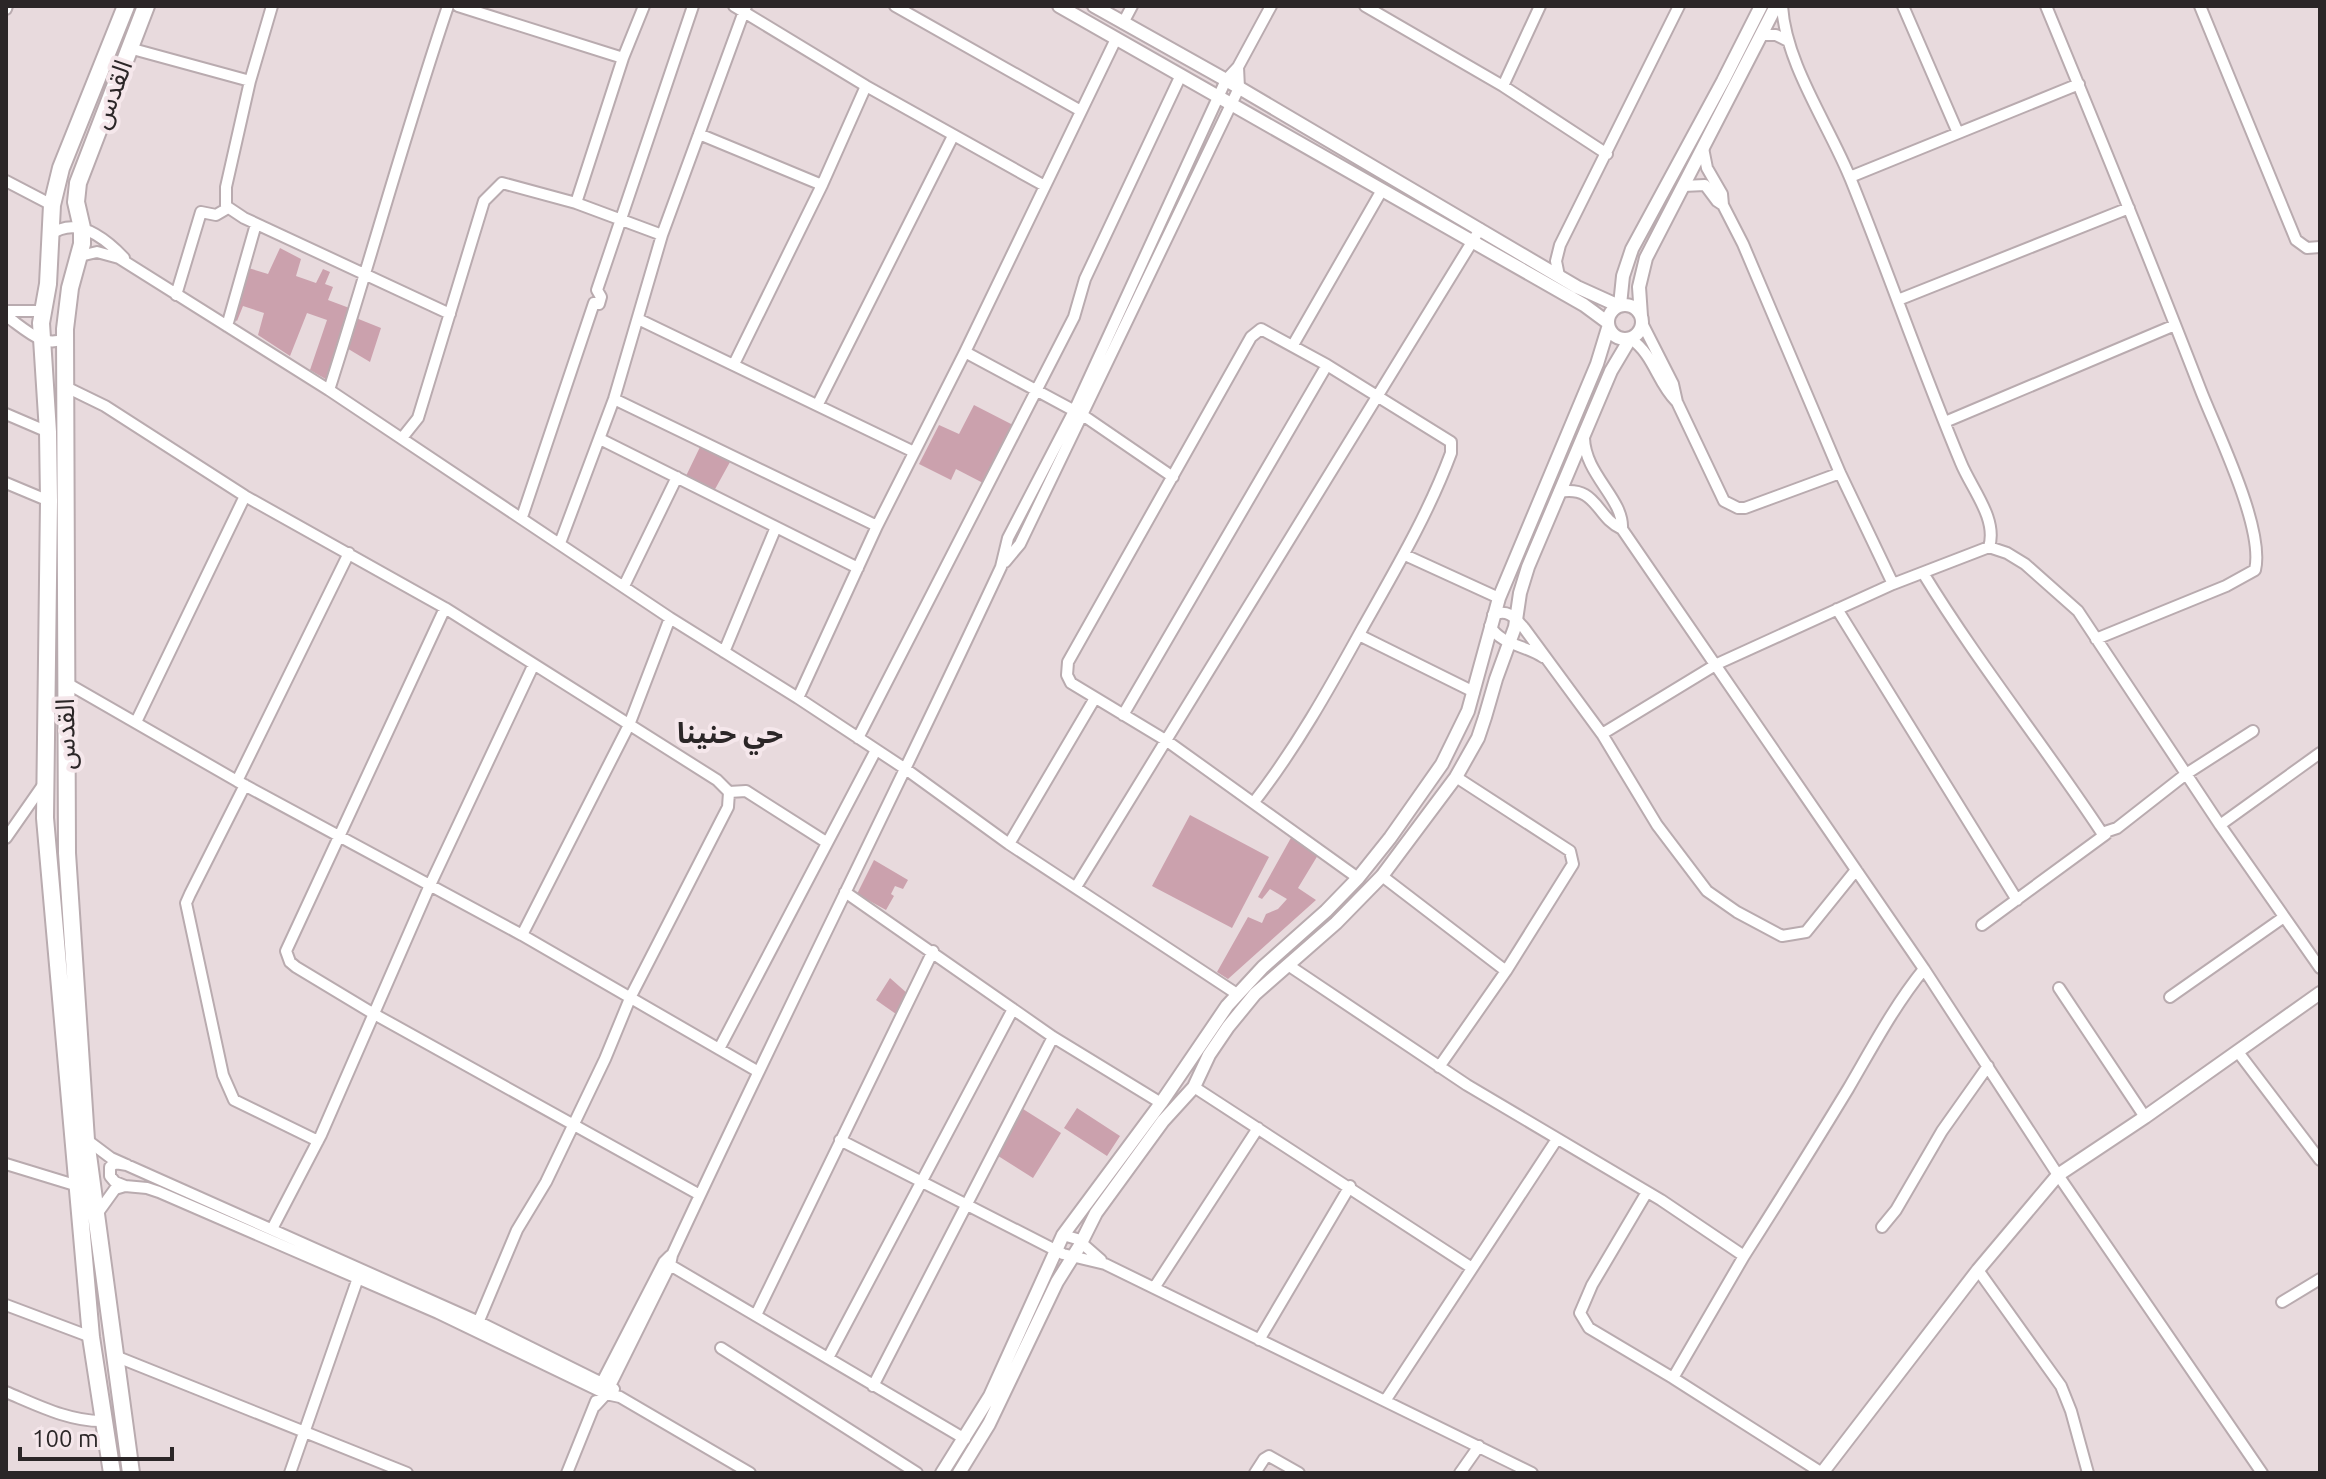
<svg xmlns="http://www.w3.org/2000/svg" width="2326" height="1479" font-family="Ubuntu,'Noto Sans Arabic',sans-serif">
  <rect width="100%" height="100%" fill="#e8dadd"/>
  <!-- green -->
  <path fill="#cba1ad" d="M280,248l21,11 -5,17 20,7 7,-14 7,3 -5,12 8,3 -5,13 24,9 -23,72 -19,-11 17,-50 -20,-7 -17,43 -32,-21 6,-22 -21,-7 -6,15 -6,-4 14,-50 23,7z
    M356,318l25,10 -11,34 -25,-15z
    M974,405l39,20 -30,58 -27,-14 -5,11 -32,-16 20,-39 20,9z
    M700,447l30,15 -16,29 -28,-15z
    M1190,815l79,42 -37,71 -80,-42z
    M1292,836l26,19 -20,33 18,12 -88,79 -11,-7 31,-55 14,6 4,-9 12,-5 9,-10 -17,-10 -8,10 -4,-2z
    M874,860l34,20 -5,9 -8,-3 -4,8 3,2 -8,14 -29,-16z
    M890,978l18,16 -12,20 -20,-14z
    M1077,1108l43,28 -13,20 -43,-28z
    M1023,1109l38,24 -28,45 -38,-24z"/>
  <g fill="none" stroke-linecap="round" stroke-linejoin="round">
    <defs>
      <path id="minor" d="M272,6l-22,75 -24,106v19l18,12 206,96
        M458,6l165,52
        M734,6l132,80 177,99
        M895,6l186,105
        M1365,6l138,80 104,68
        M1782,6c4,59 47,119 69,174 38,94 71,190 110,283 10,25 37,56 28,84
        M1903,6l55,127
        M2046,6c53,128 105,256 155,385 16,41 64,138 54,179l-29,16 -130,53
        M2200,6l96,234 11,8 13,-1
        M6,9l1,-3
        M1123,23l9,-17
        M1761,35h15l12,6
        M129,48l121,33
        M1503,86l37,-80
        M699,134l123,51
        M1703,148l4,20 15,26 1,11 20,39 97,229 53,111
        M1850,177l229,-93
        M6,181l46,24
        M1683,186l22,-1 12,16 6,4
        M576,203l47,-145 21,-52
        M50,235c27,-20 55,3 74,23
        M80,256l17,-4 22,6 210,132 341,228 128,80 109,72 102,74 228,150
        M1559,276l-3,-15 4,-16 119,-239
        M176,295l25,-83 15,3 12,-7
        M1898,300l231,-92
        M6,311h36
        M6,316c18,12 38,34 59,22
        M638,319l276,133
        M1642,323l31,61 4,18 47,99 14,7h7l95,-35
        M227,326l29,-102
        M1631,339c23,16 26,43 45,62
        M1293,345l89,-155
        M965,352l119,64 89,61
        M734,364l88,-179 44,-99
        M66,387l39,19 140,90 200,112 272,172 12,12 -1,15 -97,189 -26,63 -59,123 -29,48 -42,100
        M329,390c41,-128 76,-257 119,-384
        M614,399l263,127
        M818,404l135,-268
        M6,414l42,18
        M1945,422l230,-97
        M402,438l16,-20 66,-217 18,-18 74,20 86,32
        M1584,438c1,37 40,61 38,91
        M600,439l258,129
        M6,483l43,18
        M1559,492c39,-7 36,25 63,37l302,440 134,206 204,298
        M522,517l72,-214 5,1 2,-7 -4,-7 96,-284
        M560,543l54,-144 48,-164 84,-229
        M1405,555l94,43
        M1005,562l15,-18 219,-456 -1,-21
        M1923,573c55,90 121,172 179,260l15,-5 69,-54 67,-43
        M624,586l53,-109
        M445,608l-159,343 4,11 6,5 78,47 326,181
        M1837,609l180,291
        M1493,615c15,-7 22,3 31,13l78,106 55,91 50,66 30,21 45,24 24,-4 50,-62
        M1490,626c11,19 35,19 53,31
        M1359,635l115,57
        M724,652l52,-125
        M65,682l172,99 285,154 235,136
        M798,698l79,-172 88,-174 151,-313
        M1123,715l204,-350
        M136,722l109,-226
        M1602,734l115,-70 176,-80 96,-37 18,6 18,11 53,47 142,214 100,143
        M858,738l216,-421 11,-38 96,-204
        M237,781l112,-228
        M245,785l-55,109 -4,9 3,14 34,158 11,25 84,41
        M729,792l17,-1 80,51
        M1254,802c42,-54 75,-113 108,-173 32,-57 66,-114 89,-176v-11l-124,-77 -66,-36 -10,8 -183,325 -1,13 4,8 96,58 191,137
        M2220,825l100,-72
        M6,838l37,-53
        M1009,844l86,-146
        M1382,876l124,95
        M1076,887l404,-658
        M845,892l208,145 108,66
        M1982,925l124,-91
        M522,935l107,-210 41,-107
        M1288,965l179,120 194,115 83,56 -71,122 149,95
        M2059,988l86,129
        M2170,997l114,-80
        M719,1049l157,-299
        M2238,1052l82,108
        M1439,1067l67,-96 67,-107 -3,-13 -114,-74
        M1194,1087l278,181
        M87,1140l24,18 368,164 135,67
        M840,1140l223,114 42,10 427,209
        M6,1164l72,22
        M127,1165l-12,-2 -5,4v9l5,6 10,4 22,2 12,4 279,121 168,81 14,3 130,76
        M1647,1192l-55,93 -12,28 9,15 84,50
        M97,1214l18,-25 10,-3
        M1882,1227l14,-17 46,-79 46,-65
        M272,1229l49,-94 109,-250 103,-219
        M1063,1235l14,4 24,21
        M1744,1256c35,-55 70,-111 104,-167 24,-41 46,-83 76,-120
        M670,1265l295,174
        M1978,1270l83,116 10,25 17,62
        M1154,1288l104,-160
        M2282,1302l38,-23
        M6,1305l85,32
        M756,1315l177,-364
        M1259,1340l91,-154
        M721,1348l196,125
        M115,1356l292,117
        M828,1358l185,-349
        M600,1386l64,-124 6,-6
        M873,1386l180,-349
        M6,1392c31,13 64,30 98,29
        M1385,1401l172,-262
        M595,1406l11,-12 64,-129 2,-10c107,-231 222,-458 329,-688l7,-29 66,-127 152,-331 12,-13 33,-61
        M290,1473l69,-198
        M567,1473l29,-72
        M1255,1473l9,-14 5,-3 30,17
        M1460,1473l19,-27"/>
      <path id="tertiary" d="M1059,6l525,299 23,17
        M1094,6l132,74 351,207 42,19
        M1608 322a17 17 0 1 1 34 0a17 17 0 1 1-34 0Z
        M1620,305l3,-29 9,-27 91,-168 38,-75
        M1641,316l-2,-29 7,-29 130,-252
        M942,1473l48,-77 73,-161 98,-132 66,-97 36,-39 63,-56 32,-33 32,-40 52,-74 26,-53 31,-113 98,-234 11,-36
        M959,1473l30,-49 68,-142 22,-35 17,-34 67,-92 31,-34 15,-32 19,-28 27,-33 81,-71 46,-47 74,-99 22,-39 7,-21 11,-38 19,-52 5,-34 8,-26 83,-196 19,-32
        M1822,1473l156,-203 80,-95 87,-58 175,-124"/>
      <path id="primary" d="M112,1473l-21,-136 -46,-519 4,-317 -1,-69 -7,-109 7,-39 4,-79 9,-37 65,-162
        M131,1473l-45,-333 -19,-287 -2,-524 5,-41 12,-44v-16l-6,-26 2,-19 68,-177"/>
    </defs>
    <!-- minor casing -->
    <use href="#minor" stroke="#b9abaf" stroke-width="14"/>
    <!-- tertiary casing -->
    <use href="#tertiary" stroke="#b9abaf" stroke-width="16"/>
    <!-- primary casing -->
    <use href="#primary" stroke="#b9abaf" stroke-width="20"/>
    <!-- minor -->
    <use href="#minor" stroke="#fff" stroke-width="10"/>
    <!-- tertiary -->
    <use href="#tertiary" stroke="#fff" stroke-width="12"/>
    <!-- primary -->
    <use href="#primary" stroke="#fff" stroke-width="16"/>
  </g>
  <g text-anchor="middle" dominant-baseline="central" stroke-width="8" stroke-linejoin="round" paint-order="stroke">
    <!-- street labels -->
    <g font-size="26" fill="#2b2627" stroke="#f5e7eb">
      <text transform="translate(111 94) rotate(-69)">القدس</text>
      <text transform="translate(65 734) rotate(-91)">القدس</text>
    </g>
    <!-- neighbourhood labels -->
    <g font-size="28" font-weight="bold" fill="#2b2627" stroke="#f5e7eb">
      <text x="730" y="732">حي حنينا</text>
    </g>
  </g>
  <!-- border -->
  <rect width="2326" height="1479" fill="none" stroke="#2b2627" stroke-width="16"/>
  <!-- scale -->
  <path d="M20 1447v12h152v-12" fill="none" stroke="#2b2627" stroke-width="4"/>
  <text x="32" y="1447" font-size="24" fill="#2b2627" stroke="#f5e7eb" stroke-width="6" paint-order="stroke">100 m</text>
</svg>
